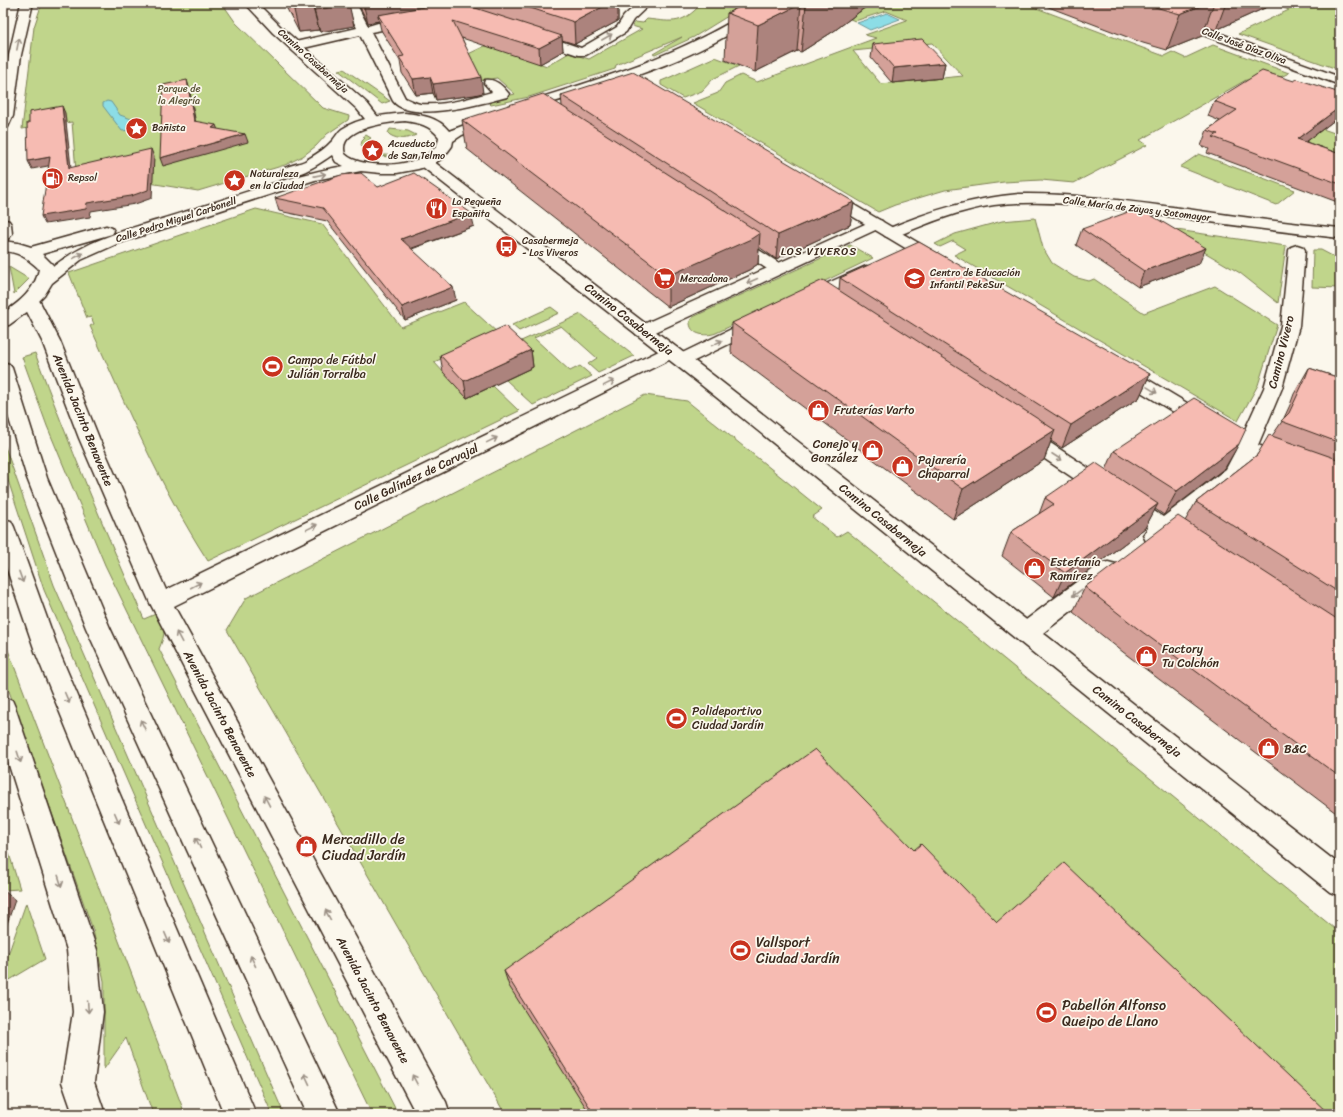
<svg xmlns="http://www.w3.org/2000/svg" width="1343" height="1117" font-family="Sriracha,sans-serif">
  <rect width="100%" height="100%" fill="#fbf7ec"/>
  <filter id="ink" filterUnits="userSpaceOnUse"><feTurbulence type="fractalNoise" baseFrequency=".025" numOctaves="2"/><feDisplacementMap in="SourceGraphic" scale="8" xChannelSelector="R" yChannelSelector="G"/><feConvolveMatrix kernelMatrix="1 2 1 2 8 2 1 2 1" color-interpolation-filters="sRGB"/></filter>
  <g filter="url(#ink)">
    <!-- green -->
    <path fill="#c0d58b" stroke="#7e8054" fill-rule="evenodd" d="M42,3h180l14,20 87,85 26,8 -1,4 -21,14 -11,12 -13,10 -18,9 -87,26 -122,-20 -4,-49 -50,7 12,-102z
      M702,3h47l-55,34 -39,18 -2,-1 29,-17 -66,28 -1,4 -86,28 -38,8 -4,-4 28,-7 -18,-16 -19,3 -20,-22 29,-14 60,21 22,-13 20,6 53,-30 -10,-3 3,-4 8,1 4,-4c27,3 35,6 55,-16z
      M866,3h118l17,4 11,-4h11l141,53 8,-4 13,6 28,-13 76,28 -21,10 -22,-3 -106,60 7,5 -73,38 -33,-3 -37,2 -59,8 -50,15 -17,7 -185,-109 25,-10 7,-10 16,-8 16,7 119,-44 -11,-3 42,-15 -21,-9 -31,10 -5,-2 16,-12zM932,43l31,33 -82,8 -28,-33z
      M1271,3h69v67l-102,-36 51,-24z
      M715,57l24,9 -26,13 -11,12 -19,7 -22,-13v-4l5,-2z
      M344,69l46,32 -8,3 -44,-34z
      M1280,114l60,21v23l-82,-30z
      M390,129l18,2 8,4c-8,4 -18,5 -26,0l-2,-2z
      M366,135l5,3 -4,3v4c9,6 16,13 26,9l6,4 -5,1 -2,-2 -18,-1 -13,-11 1,-4 3,-3 -2,-1z
      M1199,154l96,36 -19,15 -96,-38z
      M256,209l66,15 79,103 63,-25 35,32 -65,28 33,36 26,-12 26,25 -311,150c-48,-74 -82,-155 -118,-235l4,-2 -3,-7 -4,1 -18,-45z
      M1035,218l8,30 9,15 22,14 15,4 5,-2 50,34 71,-27 62,39 -19,60 -20,36 -284,-166 12,-6 -13,-8 -13,6 -5,-3 20,-10 47,-13z
      M1163,228l123,18 -8,57 -38,-30z
      M850,245l23,13 -157,75c-10,4 -27,2 -26,-12l3,-4z
      M1313,250h8l19,10v28l-28,-1z
      M9,267l20,12 -15,15z
      M551,307l8,6 -40,18 -7,-6z
      M581,314l53,42 -36,17 -10,-9 9,-6 -36,-32 -27,12 36,33 10,-5 12,10 -59,29 -27,-25 27,-13 -23,-21z
      M35,353c33,90 70,178 109,266l14,-6c8,15 8,19 1,36l239,465h-26l-267,-549 -58,-139 -25,-69z
      M645,395l42,6 135,109 -10,7 25,20 10,-6 493,402v181h-835l-278,-484 19,-32z
      M3,441l51,144 230,529h-12l-228,-524 -41,-125z
      M3,637l182,477h-32l-27,-76 -22,31v-88l-11,-51 -90,-256z
      M3,834l17,55 -17,1z
      M26,903l19,56 -42,25v-15z"/>
    <!-- water -->
    <path fill="#8cdde6" stroke="#6c9596" d="M887,13l13,6 -30,11 -13,-7z
      M107,101l4,1 9,13 20,7 4,4 -4,3 -18,2 -19,-25v-3z"/>
    <g fill="none" stroke-linecap="round" stroke-linejoin="round">
      <defs>
        <path id="minor" d="M21,3h12l-12,52 -8,61 -5,11 -5,1v-36l6,-37z
          M344,3h12l12,23 10,-3 4,1 2,3 -2,3 -11,2 34,66c5,2 10,5 15,6 24,2 50,-6 72,-12l-8,-9 1,-3c10,-2 18,6 24,14l-2,3c-23,6 -97,27 -114,4l-33,-66 -65,15 -4,-1 -2,-3 2,-3 66,-15z
          M638,3h13l-18,17 -7,12 -40,23h-8l-48,-16 -2,-3 2,-3 4,-1 47,16 36,-21 7,-11z
          M1119,3h17l204,74v8l-219,-80z
          M827,190l5,2 112,66 2,3 -2,3 -6,2 -6,-2 -110,-66 -3,-3 3,-3z
          M3,219l6,2 2,3 1,10 -3,4 -6,2z
          M734,236l6,2 44,28 2,3 -2,3 -6,2 -6,-2 -44,-28 -2,-3 2,-3z
          M1297,245l6,2 2,3 -6,76 -17,62 -24,57 82,31v15l-88,-33 -11,21 -62,48 18,11 3,6 -3,6c-14,4 -22,-4 -33,-12l-10,5 -8,-2 -3,-6 5,-7 -133,-89 -3,-5 3,-5 7,-2 7,2 134,88 63,-48 10,-19 -123,-75 -2,-4 2,-4 7,-2 7,2 115,69 22,-48 17,-62 8,-76 2,-3z
          M31,297l6,1 3,4 20,39 39,97 67,152 499,-242 6,-2 6,2 3,4 -3,4 -503,250 272,496 4,12h-34l-266,-511 -71,-165 -37,-97 -20,-39 3,-4z
          M1108,562l8,2 3,6 -3,6 -82,64 -8,2 -8,-2 -4,-7 4,-7 82,-62z
          M3,696l9,4 3,7 82,243 6,62 -9,70 11,32h-32l-11,-32 11,-70 -6,-62 -64,-204z"/>
        <path id="tertiary" d="M1019,194c54,-1 107,7 161,14 53,8 106,15 160,20v10c-58,-6 -116,-14 -174,-22 -56,-8 -115,-18 -172,-11 -34,5 -66,18 -97,31l-6,2 -6,-2 -2,-3 2,-3c44,-19 86,-32 134,-36z
          M876,219l6,2 2,3 -2,3 -233,108 -6,1 -6,-1 -3,-4 3,-4z
          M866,266l6,1 2,4 -2,4 -59,28 -6,1 -6,-1 -3,-4 3,-4z
          M758,318l6,1 3,4 -3,4 -76,37 -6,2 -6,-2 -3,-4 3,-4 76,-37z"/>
        <path id="secondary" d="M245,3h12l24,24 86,76 14,18 -2,3 -5,1 -5,-1 -12,-15 -84,-76z
          M424,157l5,1 285,218 626,489v31l-10,-4 -630,-508 -281,-220 -2,-3 2,-3z"/>
        <path id="primary" d="M761,3h14c-5,7 -15,12 -22,16 -67,47 -151,67 -227,92h-10l-2,-3 2,-3c87,-27 169,-50 245,-102z
          M405,113c17,2 33,4 44,18l42,-16 5,1 2,3 -2,3 -34,13 -9,6 -1,5 -9,12 -12,7 -13,4 -21,4h-16l-20,-2 -46,9 -196,63 -38,17 -29,23 -8,13 -13,13 -22,16 -6,1v-13c17,-11 32,-23 36,-44 -12,-11 -20,-17 -36,-18v-10l15,2 13,4 75,-21 6,2 2,3 -2,3 -70,20 12,12c39,-31 91,-41 137,-56 51,-16 101,-35 153,-44l-8,-4 -4,-7c-13,9 -34,24 -50,20l-2,-3c5,-7 17,-7 25,-11 8,-5 19,-11 25,-18 5,-4 7,-10 12,-14 18,-12 42,-14 63,-16zM405,121c14,2 25,4 34,16 -1,31 -76,35 -94,17 -9,-26 44,-32 60,-33z
          M3,362l6,2 3,4 35,110 63,150 230,486h-33l-221,-486 -59,-150 -24,-79z
          M3,519l8,2 3,6 46,127 196,460h-32l-188,-460 -33,-96z"/>
      </defs>
      <!-- minor casing -->
      <use href="#minor" stroke="#3b2a1e" stroke-width="3"/>
      <!-- tertiary casing -->
      <use href="#tertiary" stroke="#3b2a1e" stroke-width="3"/>
      <!-- secondary casing -->
      <use href="#secondary" stroke="#3b2a1e" stroke-width="3"/>
      <!-- primary casing -->
      <use href="#primary" stroke="#3b2a1e" stroke-width="3"/>
      <!-- minor -->
      <use href="#minor" fill="#fbf7ec" fill-rule="evenodd"/>
      <!-- tertiary -->
      <use href="#tertiary" fill="#fbf7ec" fill-rule="evenodd"/>
      <!-- secondary -->
      <use href="#secondary" fill="#fbf7ec" fill-rule="evenodd"/>
      <!-- primary -->
      <use href="#primary" fill="#fbf7ec" fill-rule="evenodd"/>
    </g>
    <!-- wall -->
    <path fill="#d4a199" stroke="#3b2a1e" d="M275,3h73l6,23 -34,6 -1,-2 -20,2 -14,-27 -9,1z
      M358,3h111l-5,1 11,4v-5h151l-8,5v13l-43,23 -13,-4 1,11 -23,13 -78,-26 21,55 -9,2 -38,5 -3,-7 -17,2 -14,-22 -2,-12 -19,-31 -2,-9 -11,2z
      M748,3h123l-37,28 -33,21 -4,-1 -42,21 -30,-12 2,-47z
      M1038,3h231l-2,4 -51,23 -11,-4 -3,10 -35,14 -24,-7z
      M873,44l72,19 -3,15 -50,5 -21,-25z
      M1294,81l46,12v23l-34,26 34,12v49l-133,-50 2,-4 -8,-3 6,-16 13,-9 -12,-5 6,-15z
      M561,95l293,107 -4,23 -74,34 -17,-12 -1,17 -9,6 -81,37 -201,-158 -5,-29 100,-14z
      M378,187l96,39 -62,23 44,51 -51,20 -78,-99 -48,-10 -4,-13z
      M1082,229l117,35 -61,23 -62,-42z
      M840,278l310,96 -11,24 -77,50 -11,-7 -7,19 -91,59 -222,-166 1,-30 107,-33z
      M531,350l2,17 -66,31 -24,-26 -3,-17z
      M1309,368l31,10v438l-217,-164 -50,-40 12,-25 100,-66 11,-19 61,-47 15,-19 11,-16 7,-15 4,-11z
      M1114,451l111,17 -61,47 -9,-6 -10,19 -91,69 -52,-41 9,-24 28,-18 6,-16 61,-28z
      M914,850l83,72 332,192h-739l-81,-128 -5,-15z"/>
    <!-- shaded-wall -->
    <path fill="#ac837d" stroke="#3b2a1e" d="M275,3h10v2l-9,1z
      M363,3h106l-12,4 -79,8 1,6 -11,2z
      M610,3h16l-8,5v13l-43,23 -1,-22z
      M810,3h61l-37,28 -33,21 5,-47z
      M1208,3h6l-12,33 -35,14 13,-36z
      M1226,3h43l-2,4 -51,23z
      M349,4l5,22 -34,6 -6,-22z
      M801,4l-4,47 -42,21 3,-47z
      M313,8l6,22 -20,2 -5,-22z
      M562,36l1,15 -23,13 -1,-16z
      M945,63l-3,15 -50,5 2,-15z
      M430,77l3,16 -17,2 -3,-16z
      M481,77l2,16 -9,2 -38,5 -3,-16z
      M187,80l2,7 8,42 -3,-8z
      M62,106l3,7 7,63 -3,-8z
      M1340,107v9l-50,38 7,-15z
      M216,125l3,8 -7,-5z
      M245,134l3,8 -85,24 -3,-8z
      M151,149l3,8 -2,41 -17,6 -44,7 -1,6 -45,7 -4,-8 46,-13z
      M50,157l3,8 -21,4 -4,-8z
      M854,202l-4,23 -74,34 2,-24z
      M471,213l3,13 -70,25 -3,-12z
      M760,233l-2,31 -9,6 -81,37v-31z
      M1206,248l-7,16 -61,23 6,-16z
      M453,287l3,13 -51,20 -3,-13z
      M531,350l2,17 -66,31 -3,-17z
      M1150,374l-11,24 -77,50 9,-23z
      M1055,430l-11,30 -91,59 10,-30z
      M1239,444l-14,24 -61,47 13,-24z
      M1158,504l-13,24 -91,69 11,-24z
      M3,890l12,10 -12,36z"/>
    <!-- building -->
    <path fill="#f6bbb2" stroke="#3b2a1e" d="M290,3h58l1,1 -35,6 -1,-2 -19,2z
      M447,3h13l102,33 -23,12 -86,-27 28,56 -9,2 -39,5 -3,-7 -17,2 -14,-22 5,-1 -26,-41z
      M515,3h95l-36,19z
      M748,3h62l-4,2 -5,-1 -43,21 -31,-12z
      M1144,3h64l-28,11 -25,-7z
      M922,39l23,24 -51,5 -21,-24z
      M1262,71l32,10 3,-2 43,14v14l-43,32 43,15v30l-127,-47 5,-3 -11,-4 30,-20 -23,-9z
      M633,72l221,130 -76,33 -217,-140z
      M187,80l7,41 22,4 -4,3 33,6 -85,24 3,-73z
      M543,94l217,139 -9,6 -83,37 -206,-156z
      M62,106l7,62 82,-19 -3,41 -17,6 -44,7 -1,6 -45,7 9,-59 -22,4 -1,-38h2v-11z
      M361,173l17,14 36,-14 57,40 -70,26 52,48 -51,20 -79,-99 -48,-10 66,-23z
      M1139,208l67,40 -62,23 -62,-42z
      M919,242l231,132 -79,51 -231,-147z
      M823,280l232,150 -92,59 -231,-166z
      M505,326l26,24 -67,31 -24,-26z
      M1309,368l31,10v65l-59,-22 8,-8 16,-34z
      M1194,398l52,31 -7,15 -62,47 -63,-40z
      M1269,435l71,25v133l-144,-91 61,-47z
      M1096,463l62,41 -93,69 -54,-41 43,-28 -9,-6z
      M1178,516l162,105v156l-203,-149 -52,-41z
      M815,749l99,101 7,-6 76,78 67,-59 265,251h-735l-90,-143z"/>
    <!-- one-way arrows -->
    <defs><path id="oneway-shaft" d="M-6 0H5M1.5-3L5.5 0L1.5 3" fill="none" stroke-width="1.6" stroke-linecap="round" stroke-linejoin="round"/></defs>
    <g stroke="#9b9085">
      <use href="#oneway-shaft" transform="translate(607 37) rotate(-30)"/>
      <use href="#oneway-shaft" transform="translate(18 44) rotate(-79)"/>
      <use href="#oneway-shaft" transform="translate(320 175) rotate(-11)"/>
      <use href="#oneway-shaft" transform="translate(78 256) rotate(-27)"/>
      <use href="#oneway-shaft" transform="translate(752 281) rotate(156)"/>
      <use href="#oneway-shaft" transform="translate(717 343) rotate(-26)"/>
      <use href="#oneway-shaft" transform="translate(609 383) rotate(-26)"/>
      <use href="#oneway-shaft" transform="translate(1152 390) rotate(31)"/>
      <use href="#oneway-shaft" transform="translate(492 440) rotate(-26)"/>
      <use href="#oneway-shaft" transform="translate(1057 457) rotate(33)"/>
      <use href="#oneway-shaft" transform="translate(312 527) rotate(-26)"/>
      <use href="#oneway-shaft" transform="translate(21 577) rotate(70)"/>
      <use href="#oneway-shaft" transform="translate(196 585) rotate(-28)"/>
      <use href="#oneway-shaft" transform="translate(1077 593) rotate(143)"/>
      <use href="#oneway-shaft" transform="translate(179 637) rotate(-118)"/>
      <use href="#oneway-shaft" transform="translate(67 698) rotate(67)"/>
      <use href="#oneway-shaft" transform="translate(143 725) rotate(-115)"/>
      <use href="#oneway-shaft" transform="translate(19 757) rotate(72)"/>
      <use href="#oneway-shaft" transform="translate(267 801) rotate(-118)"/>
      <use href="#oneway-shaft" transform="translate(117 818) rotate(67)"/>
      <use href="#oneway-shaft" transform="translate(198 843) rotate(-115)"/>
      <use href="#oneway-shaft" transform="translate(60 881) rotate(72)"/>
      <use href="#oneway-shaft" transform="translate(328 915) rotate(-118)"/>
      <use href="#oneway-shaft" transform="translate(167 938) rotate(67)"/>
      <use href="#oneway-shaft" transform="translate(253 961) rotate(-115)"/>
      <use href="#oneway-shaft" transform="translate(88 1007) rotate(86)"/>
      <use href="#oneway-shaft" transform="translate(307 1079) rotate(-115)"/>
      <use href="#oneway-shaft" transform="translate(415 1080) rotate(-118)"/>
    </g>
  </g>
  <!-- icons -->
  <defs>
    <symbol id="sight-disc" viewBox="-11 -11 22 22"><circle r="9.5" fill="#c8321e" stroke="#fbf7ec"/><path d="M0-6L1.8-2.2L6-1.7L2.9 1.2L3.7 5.4L0 3.3L-3.7 5.4L-2.9 1.2L-6-1.7L-1.8-2.2Z" fill="#fff"/></symbol>
    <symbol id="fuel-disc" viewBox="-11 -11 22 22"><circle r="9.5" fill="#c8321e" stroke="#fbf7ec"/><path d="M-5.5-6h7V0h2V4h1.3V-2.5L3-4.5l.8-.8L6-3V5H2.5V1h-1V6h-7ZM-4.2-4.7v3.2H.2V-4.7Z" fill="#fff"/></symbol>
    <symbol id="restaurant-disc" viewBox="-11 -11 22 22"><circle r="9.5" fill="#c8321e" stroke="#fbf7ec"/><path d="M-5-6h1v4h1v-4h1v4h1v-4h1v5L-1.5 .5V6h-2V.5L-5-1ZM5-6V6H3V1.5H1.5Q1.5-4 5-6Z" fill="#fff"/></symbol>
    <symbol id="bus-disc" viewBox="-11 -11 22 22"><circle r="9.5" fill="#c8321e" stroke="#fbf7ec"/><path d="M-5-6H5V4H4V6H2V4H-2V6H-4V4H-5ZM-3.5-4V0h7V-4ZM-3.5 1.2v1.5H-2V1.2ZM2 1.2v1.5H3.5V1.2Z" fill="#fff"/></symbol>
    <symbol id="supermarket-disc" viewBox="-11 -11 22 22"><circle r="9.5" fill="#c8321e" stroke="#fbf7ec"/><path d="M-6-5.5h2.5l.6 2H6L4.5 2H-2.5L-4.4-4H-6ZM-1.5 3.2a1.3 1.3 0 1 0 .1 0ZM3 3.2a1.3 1.3 0 1 0 .1 0Z" fill="#fff"/></symbol>
    <symbol id="school-disc" viewBox="-11 -11 22 22"><circle r="9.5" fill="#c8321e" stroke="#fbf7ec"/><path d="M0-5L7-2L0 1L-7-2ZM-4 1L0 2.5L4 1V4Q0 6-4 4Z" fill="#fff"/></symbol>
    <symbol id="stadium-disc" viewBox="-11 -11 22 22"><circle r="9.5" fill="#c8321e" stroke="#fbf7ec"/><path d="M0-5a6.5 5 0 1 0 0 10a6.5 5 0 1 0 0-10ZM-3.5-1.8h7v3.6h-7Z" fill="#fff"/></symbol>
    <symbol id="shop-disc" viewBox="-11 -11 22 22"><circle r="9.5" fill="#c8321e" stroke="#fbf7ec"/><path d="M-5-2.5h2.3a2.7 3.5 0 0 1 5.4 0H5L5.5 6h-11ZM-1.5-2.5h3a1.5 2.3 0 0 0-3 0Z" fill="#fff"/></symbol>
  </defs>
  <g fill-rule="evenodd">
    <use href="#sight-disc" x="124" y="116" width="25" height="25"/>
    <use href="#sight-disc" x="360" y="138" width="25" height="25"/>
    <use href="#fuel-disc" x="40" y="166" width="25" height="25"/>
    <use href="#sight-disc" x="222" y="168" width="25" height="25"/>
    <use href="#restaurant-disc" x="424" y="196" width="25" height="25"/>
    <use href="#bus-disc" x="494" y="234" width="25" height="25"/>
    <use href="#supermarket-disc" x="652" y="266" width="25" height="25"/>
    <use href="#school-disc" x="902" y="266" width="25" height="25"/>
    <use href="#stadium-disc" x="260" y="354" width="25" height="25"/>
    <use href="#shop-disc" x="806" y="398" width="25" height="25"/>
    <use href="#shop-disc" x="860" y="438" width="25" height="25"/>
    <use href="#shop-disc" x="890" y="454" width="25" height="25"/>
    <use href="#shop-disc" x="1022" y="556" width="25" height="25"/>
    <use href="#shop-disc" x="1134" y="644" width="25" height="25"/>
    <use href="#stadium-disc" x="664" y="706" width="25" height="25"/>
    <use href="#shop-disc" x="1256" y="736" width="25" height="25"/>
    <use href="#shop-disc" x="294" y="834" width="25" height="25"/>
    <use href="#stadium-disc" x="728" y="938" width="25" height="25"/>
    <use href="#stadium-disc" x="1034" y="1000" width="25" height="25"/>
  </g>
  <g text-anchor="middle" dominant-baseline="central" stroke-width="3.5" stroke-linejoin="round" paint-order="stroke">
    <!-- far-street labels -->
    <g font-size="10" fill="#3b2a1e" stroke="#fbf7ec">
      <text transform="translate(1244 46) rotate(20)">Calle José Díaz Oliva</text>
      <text transform="translate(313 61) rotate(42)">Camino Casabermeja</text>
      <text transform="translate(1137 209) rotate(7)">Calle María de Zayas y Sotomayor</text>
      <text transform="translate(176 220) rotate(-18)">Calle Pedro Miguel Carbonell</text>
    </g>
    <!-- far-park labels -->
    <g font-size="10" fill="#5c5539" stroke="#fbf7ec">
      <text x="179" y="89">Parque de<tspan x="179" dy="12">la Alegría</tspan></text>
    </g>
    <!-- far-poi labels -->
    <g font-size="10" fill="#3b2a1e" stroke="#fbf7ec" text-anchor="start">
      <text x="152" y="128">Bañista</text>
      <text x="388" y="144">Acueducto<tspan x="388" dy="12">de San Telmo</tspan></text>
      <text x="250" y="174">Naturaleza<tspan x="250" dy="12">en la Ciudad</tspan></text>
      <text x="68" y="178">Repsol</text>
      <text x="452" y="202">La Pequeña<tspan x="452" dy="12">Españita</tspan></text>
      <text x="522" y="241">Casabermeja<tspan x="522" dy="12">- Los Viveros</tspan></text>
      <text x="930" y="273">Centro de Educación<tspan x="930" dy="12">Infantil PekeSur</tspan></text>
      <text x="680" y="279">Mercadona</text>
    </g>
    <!-- far-neighbourhood labels -->
    <g font-size="11" letter-spacing="1" fill="#3b2a1e" stroke="#fbf7ec">
      <text x="819" y="251">LOS VIVEROS</text>
    </g>
    <!-- street labels -->
    <g font-size="12" fill="#3b2a1e" stroke="#fbf7ec">
      <text transform="translate(629 319) rotate(38)">Camino Casabermeja</text>
      <text transform="translate(1281 352) rotate(-76)">Camino Vivero</text>
      <text transform="translate(83 420) rotate(68)">Avenida Jacinto Benavente</text>
      <text transform="translate(416 477) rotate(-26)">Calle Galíndez de Carvajal</text>
      <text transform="translate(883 520) rotate(39)">Camino Casabermeja</text>
      <text transform="translate(220 714) rotate(62)">Avenida Jacinto Benavente</text>
      <text transform="translate(1137 721) rotate(38)">Camino Casabermeja</text>
      <text transform="translate(373 1000) rotate(62)">Avenida Jacinto Benavente</text>
    </g>
    <!-- poi labels -->
    <g font-size="12" fill="#3b2a1e" stroke="#fbf7ec" text-anchor="start">
      <text x="288" y="360">Campo de Fútbol<tspan x="288" dy="14">Julíán Torralba</tspan></text>
      <text x="834" y="410">Fruterías Varto</text>
      <text x="858" y="444" text-anchor="end">Conejo y<tspan x="858" dy="14">González</tspan></text>
      <text x="918" y="460">Pajarería<tspan x="918" dy="14">Chaparral</tspan></text>
      <text x="1050" y="562">Estefanía<tspan x="1050" dy="14">Ramírez</tspan></text>
      <text x="1162" y="649">Factory<tspan x="1162" dy="14">Tu Colchón</tspan></text>
      <text x="692" y="711">Polideportivo<tspan x="692" dy="14">Ciudad Jardín</tspan></text>
      <text x="1284" y="749">B&amp;C</text>
    </g>
    <!-- near-poi labels -->
    <g font-size="14" fill="#3b2a1e" stroke="#fbf7ec" text-anchor="start">
      <text x="322" y="839">Mercadillo de<tspan x="322" dy="16">Ciudad Jardín</tspan></text>
      <text x="756" y="942">Vallsport<tspan x="756" dy="16">Ciudad Jardín</tspan></text>
      <text x="1062" y="1005">Pabellón Alfonso<tspan x="1062" dy="16">Queipo de Llano</tspan></text>
    </g>
  </g>
  <!-- margin -->
  <rect width="1343" height="1117" fill="none" stroke="#fbf7ec" stroke-width="16"/>
  <rect x="8" y="8" width="1327" height="1101" fill="none" stroke="#3b2a1e" stroke-width="1.5" filter="url(#ink)"/>
</svg>
